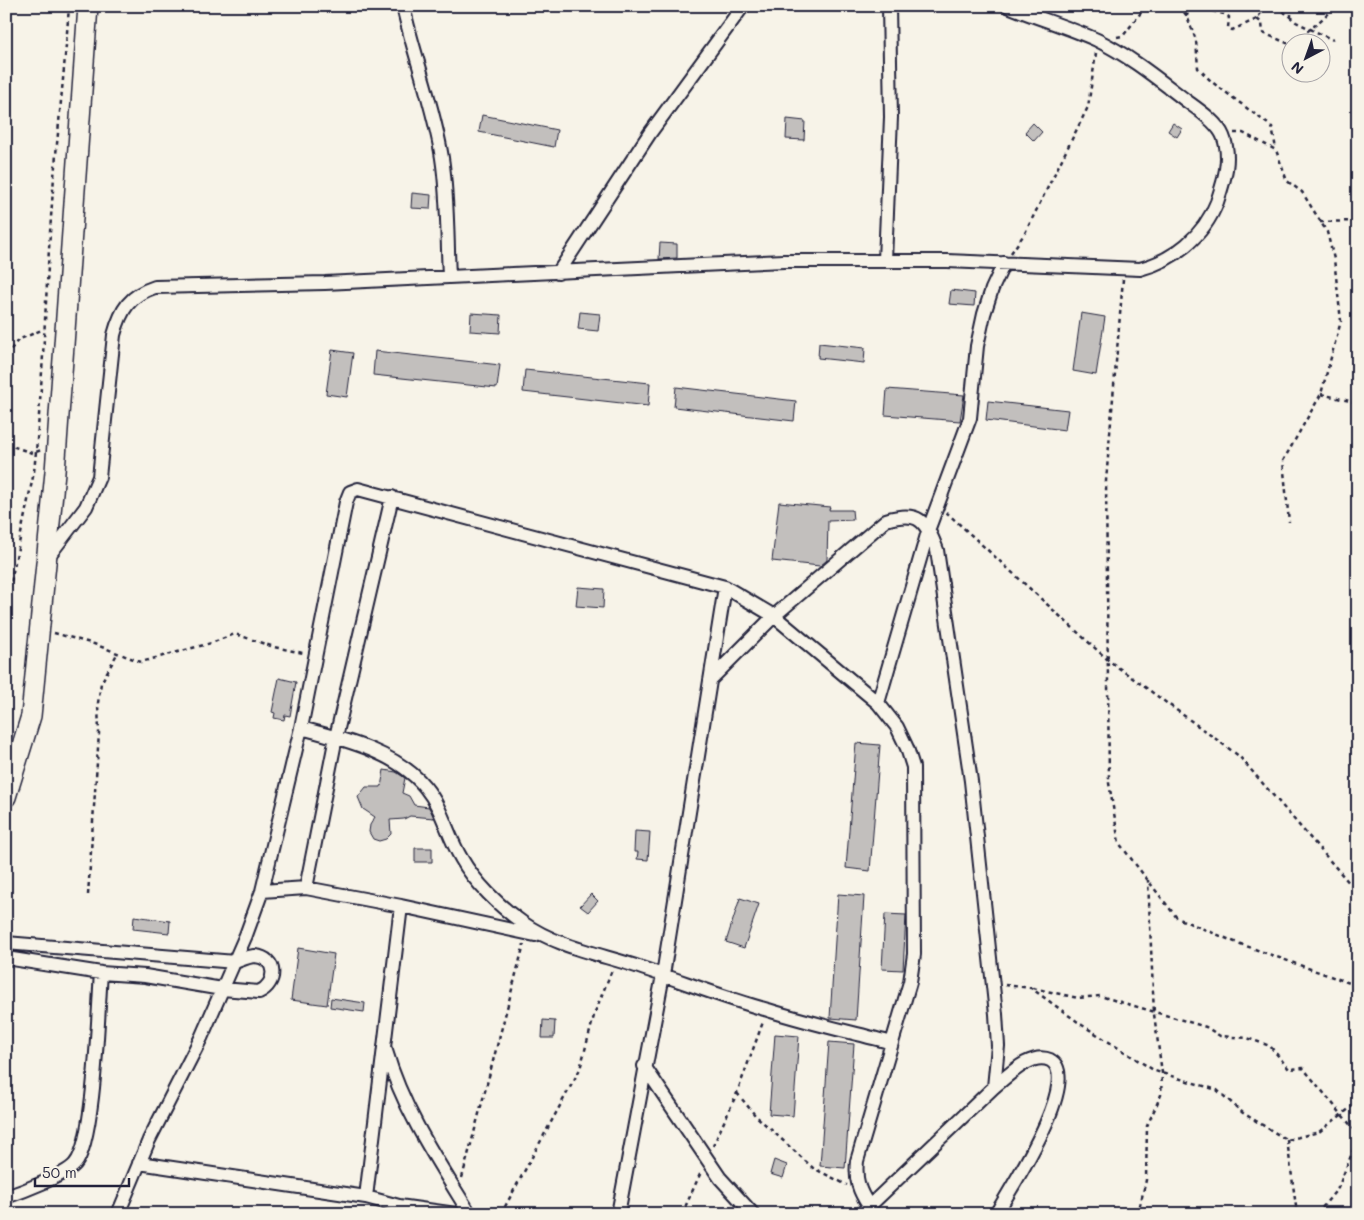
<svg xmlns="http://www.w3.org/2000/svg" width="1364" height="1220" font-family="Mali,sans-serif">
  <rect width="100%" height="100%" fill="#f7f3e8"/>
  <filter id="ink" filterUnits="userSpaceOnUse"><feTurbulence type="fractalNoise" baseFrequency=".02" numOctaves="2"/><feDisplacementMap in="SourceGraphic" scale="10" xChannelSelector="R" yChannelSelector="G"/><feConvolveMatrix kernelMatrix="1 2 1 2 8 2 1 2 1" color-interpolation-filters="sRGB"/></filter>
  <g filter="url(#ink)">
    <!-- building -->
    <path fill="#c2bfbd" stroke="#22223b" d="M482,115l75,15 -3,17 -75,-15z
      M787,119l18,2 -1,19 -18,-1z
      M1033,123l9,9 -8,9 -9,-9z
      M1173,123l9,6 -5,8 -9,-6z
      M412,193l19,2 -1,14 -19,-1z
      M660,243l17,1v14l-18,1z
      M951,290l24,3 -1,13 -25,-2z
      M580,312l20,2 -2,17 -20,-2z
      M471,313l30,2 -1,18 -30,-2z
      M1081,313l24,4 -9,58 -23,-4z
      M819,343l46,5 -1,15 -46,-5z
      M332,350l21,3 -6,44 -21,-3z
      M375,351l125,14 -3,23 -124,-13z
      M525,370l125,13 -2,23 -125,-14z
      M676,387l120,14 -2,20 -120,-14z
      M887,389l77,6 -4,26 -75,-6z
      M988,401l80,9 -3,20 -79,-10z
      M779,502l51,5 -1,3h23l1,10 -25,1 -1,39 -7,6 -48,-5z
      M578,587l26,2 -1,19 -27,-2z
      M279,678l17,4 -6,34 -5,-1 -1,5 -10,-2 1,-5 -3,-1z
      M856,743l24,2 -10,126 -24,-3z
      M384,770l12,2 9,6 -3,15 7,3 5,9 15,2 5,11 -24,-2 -6,3 -14,1 1,14 -5,5 -7,2 -6,-2 -4,-7 1,-7 5,-8 -12,-8 -5,-12 8,-10h15z
      M635,831l15,1 -2,28 -11,-1 1,-7h-4z
      M415,848h17v14h-17z
      M591,894l7,7 -10,11 -8,-6z
      M838,894l26,2 -8,124 -26,-2z
      M740,898l19,6 -15,44 -18,-6z
      M885,914l21,1 -3,55 -21,-1z
      M134,916l36,5 -1,12 -36,-4z
      M298,948l36,6 -7,51 -36,-5z
      M331,998l34,5 -1,9 -34,-5z
      M543,1020l12,1 -1,17h-12z
      M775,1034l24,2 -6,80 -24,-2z
      M829,1042l25,2 -9,124 -25,-2z
      M774,1160l13,5 -4,13 -13,-4z"/>
    <g fill="none" stroke-linecap="round" stroke-linejoin="round">
      <defs>
        <path id="street" d="M403,6c11,51 31,100 39,152 6,39 5,79 7,118
          M885,260l6,-143 -2,-111
          M558,273l92,-140 93,-127
          M47,558l39,-51 13,-30 15,-142c7,-26 16,-40 41,-48l170,-4 459,-22h163l193,8c34,-9 64,-33 77,-67 7,-21 15,-44 6,-66 -5,-13 -24,-26 -35,-34 -29,-22 -58,-46 -91,-62 -29,-13 -60,-22 -89,-34
          M725,587l49,29 104,87 19,24 10,21 6,19 1,187 -4,28 -53,179c-2,19 2,30 12,45
          M710,680l64,-64 112,-96c33,-10 40,1 51,30l34,231 25,233 2,32 -4,41
          M878,703l51,-175 41,-110 7,-72 7,-32 8,-25 12,-26
          M301,728c42,11 96,24 124,59 18,22 22,48 36,71 14,25 39,49 62,65 34,24 77,31 116,44 43,14 85,31 129,43 41,13 83,22 124,33
          M306,888l30,-151 56,-240
          M262,891l44,-3 95,18 134,29
          M6,943l229,19c6,-2 14,-6 20,-6 23,2 22,28 4,36l-37,-3 -77,-13 -44,-3 -95,-15
          M386,1051c17,59 52,111 84,163
          M644,1066l76,112 33,36
          M139,1163l227,34 33,9 57,8
          M6,1197c15,-5 60,-22 69,-33 20,-22 23,-155 26,-191
          M366,1197l35,-291
          M118,1214l31,-74 52,-102 45,-103 16,-44 39,-163 45,-226 4,-10 8,-3 367,98 -62,388 -45,239
          M861,1214l133,-127c13,-10 37,-36 56,-27 34,18 -41,131 -54,154"/>
        <path id="secondary" d="M6,797l25,-81 24,-244 33,-466"/>
      </defs>
      <!-- street casing -->
      <use href="#street" stroke="#22223b" stroke-width="16"/>
      <!-- secondary casing -->
      <use href="#secondary" stroke="#22223b" stroke-width="22"/>
      <!-- path -->
      <path stroke="#22223b" stroke-width="2.5" stroke-dasharray="4 4" stroke-linecap="butt" d="M1179,6l8,10 9,24 2,28 14,14 60,45 4,22
        M1189,6l35,8 5,3 -1,11 4,2 25,-11 8,-13
        M1277,6l19,16 37,18
        M1291,6v11
        M1187,16l2,-10
        M1257,19l5,4 1,10 29,12
        M1117,37l6,-1 23,-30
        M1295,42c12,-12 29,-21 38,-36
        M1234,133h9l33,17 11,31 15,11 25,40 7,27 7,62 -20,73 -38,67 6,61
        M1320,222l38,-1
        M1011,253l14,-20 63,-126 8,-54
        M1123,279l-17,202 3,302 10,60 58,75 58,24 123,44
        M6,356l12,-16 26,-11
        M1321,394l37,9
        M6,444l26,9 10,-3
        M946,512l162,148 131,96 119,137
        M6,605l28,-133c10,-98 12,-197 20,-295 5,-57 11,-114 15,-171
        M54,633l40,11 47,18 70,-19 24,-9 39,13 29,6
        M88,895l11,-162 -1,-30 3,-20 16,-29
        M1005,985l26,3 51,37 73,46 62,19 26,23 44,27 32,-8 39,-30
        M1033,988l45,10 22,-2 106,31 14,9 27,2 23,8 19,23 14,-1 55,66
        M737,1093l18,22 58,53 34,17
        M1287,1140l10,74
        M713,1146l24,-53 26,-71
        M462,1178l62,-234
        M501,1214l79,-145 15,-57 17,-42
        M682,1214l19,-42
        M1138,1214l8,-34 1,-54 14,-31 1,-22 -8,-59 -6,-134
        M1317,1214l21,-26 20,-50"/>
      <!-- street -->
      <use href="#street" stroke="#f7f3e8" stroke-width="12"/>
      <!-- secondary -->
      <use href="#secondary" stroke="#f7f3e8" stroke-width="19"/>
    </g>
  </g>
  <!-- margin -->
  <rect width="1364" height="1220" fill="none" stroke="#f7f3e8" stroke-width="25"/>
  <rect x="12" y="12" width="1339" height="1195" fill="none" stroke="#22223b" stroke-width="2" filter="url(#ink)"/>
  <!-- north arrow -->
  <g transform="translate(1306 58) rotate(221)"><circle r="24" fill="#f7f3e8" stroke="#a29fa3"/>
  <path d="M0-4L9 19L0 12L-9 19Z" fill="#22223b"/>
  <text y="-8" font-size="14" font-weight="bold" text-anchor="middle" fill="#22223b">N</text>
  </g>
  <!-- scale -->
  <path d="M35 1178v8h94v-8" fill="none" stroke="#22223b" stroke-width="2.5"/>
  <text x="42" y="1178" font-size="15" fill="#22223b" stroke="#f7f3e8" stroke-width="4" paint-order="stroke">50 m</text>
</svg>
